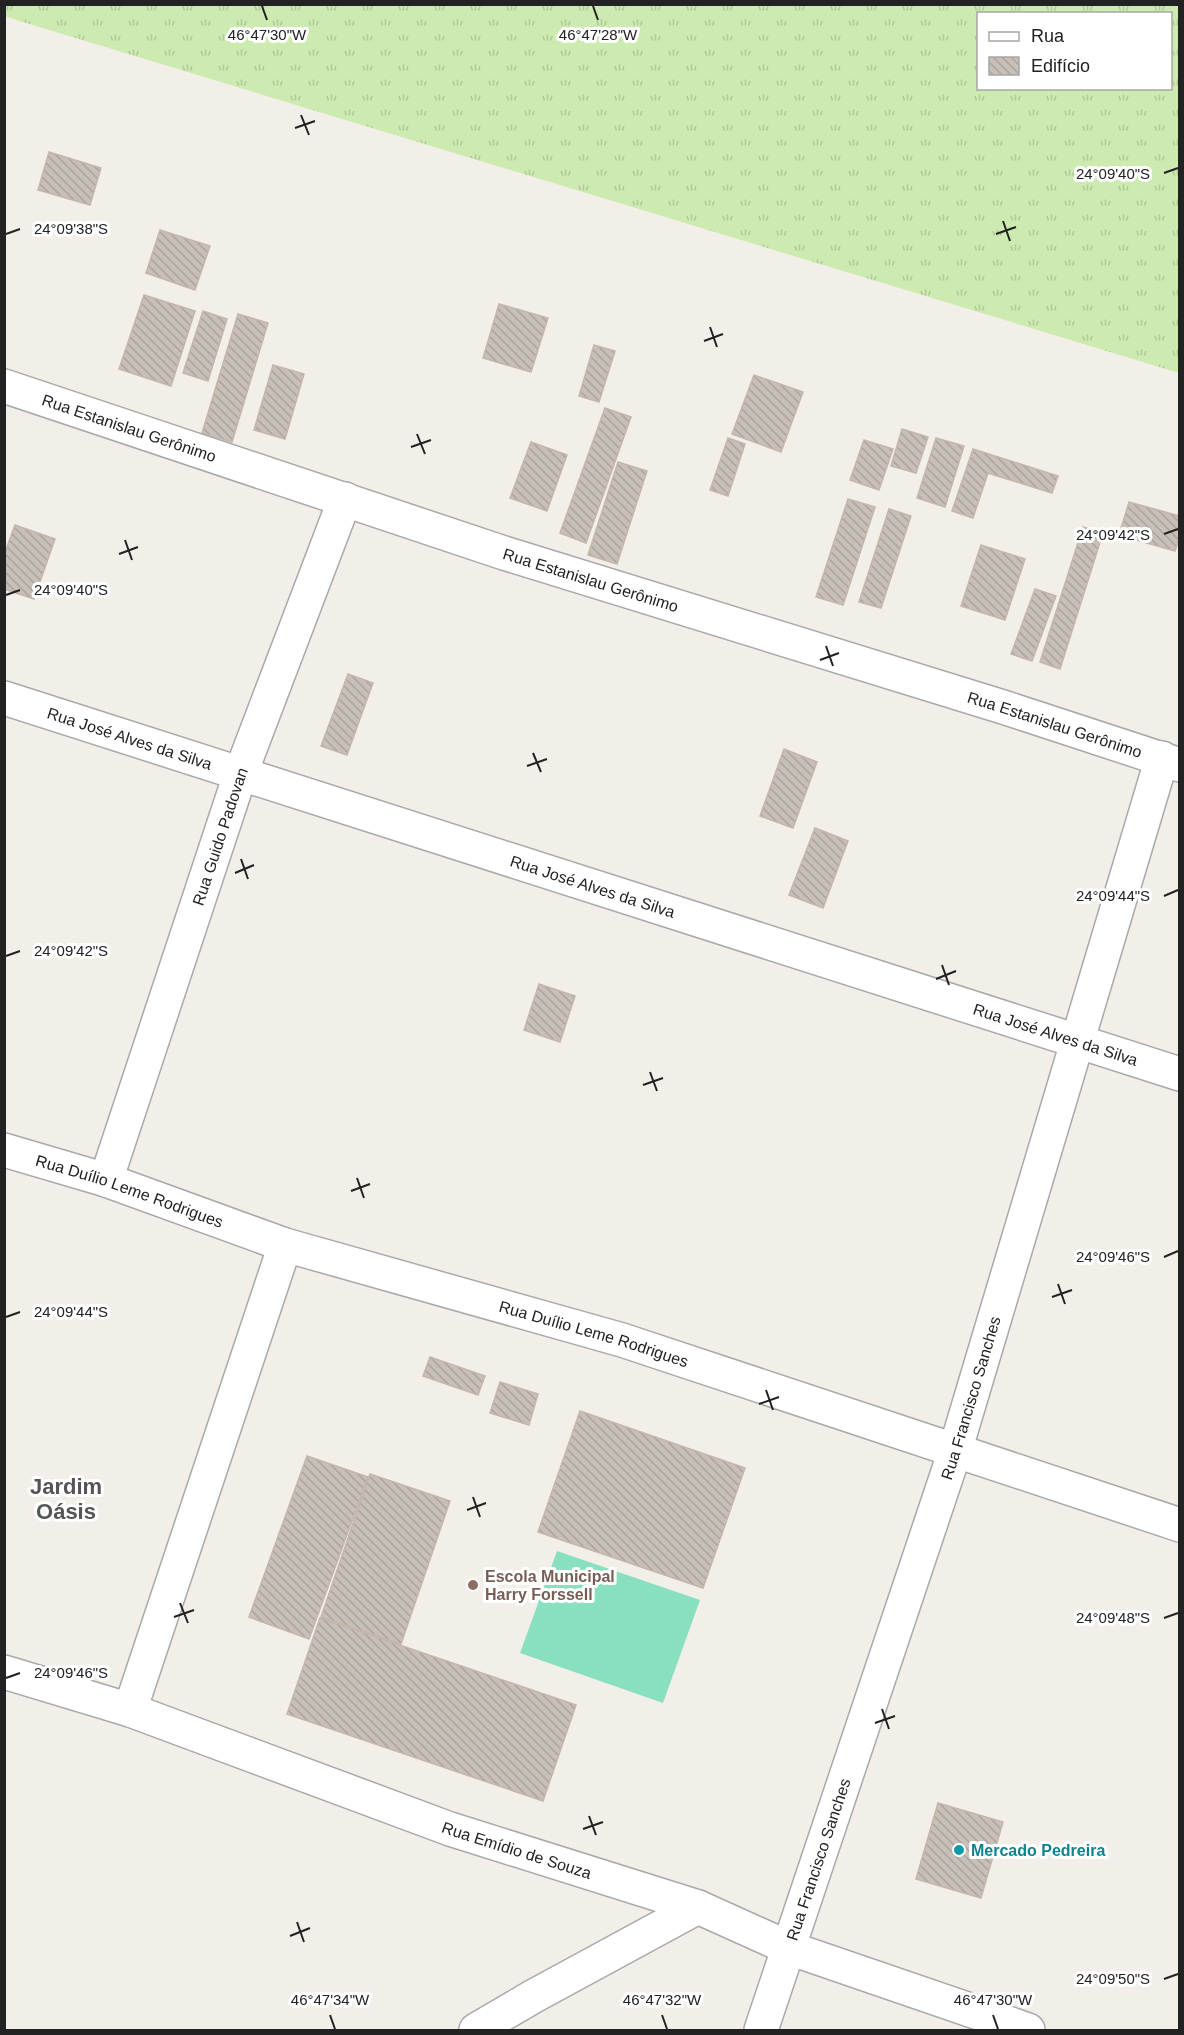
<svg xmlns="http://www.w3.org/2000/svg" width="1184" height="2035" font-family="Helvetica,sans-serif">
  <defs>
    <pattern id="grass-tufts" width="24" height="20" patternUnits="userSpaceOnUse" patternTransform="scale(1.5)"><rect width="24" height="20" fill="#cdebb0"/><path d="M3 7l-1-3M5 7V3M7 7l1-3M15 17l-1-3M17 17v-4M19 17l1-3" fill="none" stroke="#b0c997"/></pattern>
    <pattern id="building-back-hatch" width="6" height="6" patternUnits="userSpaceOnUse" patternTransform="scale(1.5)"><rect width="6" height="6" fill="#c7bfb8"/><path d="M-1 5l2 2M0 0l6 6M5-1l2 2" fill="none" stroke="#aba49e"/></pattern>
  </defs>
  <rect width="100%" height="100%" fill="#f2efe9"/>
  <!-- grass -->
  <path fill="url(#grass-tufts)" fill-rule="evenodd" d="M5,4l1174,1v368l-1166,-354 -8,-3zM978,14h192v74h-192z"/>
  <!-- pitch -->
  <path fill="#88e0be" d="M557,1551l143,49 -37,103 -143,-50z"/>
  <!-- building -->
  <path fill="url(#building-back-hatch)" stroke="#c4b6ab" stroke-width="1.5" d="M49,152l52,16 -11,37 -52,-15z
    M160,230l50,16 -15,44 -49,-17z
    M144,295l51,16 -24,75 -52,-17z
    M499,304l49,14 -17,54 -48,-14z
    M203,311l24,8 -19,62 -25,-8z
    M238,314l30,9 -36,119 -30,-9z
    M594,345l21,6 -16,51 -20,-6z
    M273,365l31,9 -19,65 -31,-9z
    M754,375l49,17 -22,60 -49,-18z
    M605,408l26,9 -45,126 -26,-10z
    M902,429l26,8 -12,36 -25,-7z
    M728,438l17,6 -17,52 -18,-6z
    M936,438l28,8 -19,61 -28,-9z
    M864,440l29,9 -14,41 -29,-10z
    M531,442l36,13 -20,56 -37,-13z
    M973,449l85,27 -6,17 -64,-20 -15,45 -21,-7z
    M618,462l29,9 -30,93 -29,-9z
    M848,499l27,8 -32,98 -27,-8z
    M1129,502l51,14v20l-5,15 -56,-16z
    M889,509l22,7 -30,92 -22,-6z
    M15,525l40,14 -21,60 -30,-10v-34z
    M1083,527l20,6 -43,136 -20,-7z
    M981,545l44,14 -20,61 -44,-14z
    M1035,589l21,7 -24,65 -21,-7z
    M348,674l25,9 -26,72 -26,-9z
    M784,749l33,13 -24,66 -33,-12z
    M815,828l33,13 -25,67 -34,-13z
    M539,984l36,12 -15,46 -36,-12z
    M430,1357l55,19 -7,19 -55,-19z
    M500,1382l38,12 -9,31 -39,-12z
    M580,1411l165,57 -42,120 -165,-56z
    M307,1456l61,21 -59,162 -60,-22z
    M370,1474l80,27 -49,143 -80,-27z
    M320,1618l256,87 -33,96 -256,-87z
    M938,1803l65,19 -22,76 -65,-19z"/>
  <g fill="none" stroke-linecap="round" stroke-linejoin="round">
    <defs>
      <g id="minor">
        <path id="s1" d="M4,386l500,167 499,154 177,58"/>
        <path id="s2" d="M4,698l1176,376"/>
        <path id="s3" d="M4,1150l102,30 179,65 337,95 558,185"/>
        <path id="s4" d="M106,1180l134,-405 105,-276"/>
        <path id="s5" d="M4,1672l126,38 320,119 248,78 91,41 239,82"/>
        <path d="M130,1710l155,-465"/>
        <path d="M476,2030l58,-34 164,-89"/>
        <path id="s6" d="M761,2030l194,-579 207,-693"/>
      </g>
    </defs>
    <!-- minor casing -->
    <use href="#minor" stroke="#a9a9a9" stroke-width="36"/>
    <!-- minor -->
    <use href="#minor" stroke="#fff" stroke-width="33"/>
  </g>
  <!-- ticks -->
  <path fill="none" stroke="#222" stroke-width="2" d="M262,6l5,14M593,6l5,14M301,115l8,20M295,128l20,-7M1164,173l14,-5M1003,221l7,20M6,234l14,-5M996,234l20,-7M710,327l7,20M704,341l19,-7M417,434l8,20M411,447l20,-7M1164,534l14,-5M125,540l7,20M119,554l19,-7M6,595l14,-5M826,646l7,20M820,660l19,-7M533,753l8,19M527,766l20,-7M241,859l7,20M235,873l19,-8M1164,896l14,-6M6,956l14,-5M942,965l7,20M936,979l20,-8M650,1072l7,19M643,1085l20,-7M357,1178l7,20M351,1191l19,-7M1164,1257l14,-6M1058,1284l7,20M1052,1297l20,-7M6,1317l14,-5M766,1390l7,20M759,1404l20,-7M473,1497l7,20M467,1510l19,-7M180,1603l8,20M174,1617l20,-7M1164,1618l14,-5M6,1678l14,-5M882,1709l7,20M875,1723l20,-7M589,1816l7,19M583,1829l20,-7M297,1922l7,20M290,1936l20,-8M1164,1979l14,-5M330,2015l5,14M662,2015l5,14M993,2015l5,14"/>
  <!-- markers -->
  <circle fill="#8d6e63" stroke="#fff" stroke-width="2" cx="473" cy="1585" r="6"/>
  <circle fill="#0f9aa8" stroke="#fff" stroke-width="2" cx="959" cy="1850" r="6"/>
  <g text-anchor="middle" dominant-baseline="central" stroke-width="6" stroke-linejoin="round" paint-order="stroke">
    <!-- street labels -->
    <g font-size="16" fill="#222" stroke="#fff">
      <text stroke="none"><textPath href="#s1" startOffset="132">Rua Estanislau Gerônimo</textPath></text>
      <text stroke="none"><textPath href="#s1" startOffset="618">Rua Estanislau Gerônimo</textPath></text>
      <text stroke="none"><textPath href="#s1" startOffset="1104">Rua Estanislau Gerônimo</textPath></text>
      <text stroke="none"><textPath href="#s2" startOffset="132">Rua José Alves da Silva</textPath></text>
      <text stroke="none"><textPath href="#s4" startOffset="362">Rua Guido Padovan</textPath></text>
      <text stroke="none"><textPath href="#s2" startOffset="618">Rua José Alves da Silva</textPath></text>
      <text stroke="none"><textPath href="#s2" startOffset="1104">Rua José Alves da Silva</textPath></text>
      <text stroke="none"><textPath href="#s3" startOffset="132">Rua Duílio Leme Rodrigues</textPath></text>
      <text stroke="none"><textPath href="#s3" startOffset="618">Rua Duílio Leme Rodrigues</textPath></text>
      <text stroke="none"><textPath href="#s6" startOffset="666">Rua Francisco Sanches</textPath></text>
      <text stroke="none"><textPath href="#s5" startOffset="543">Rua Emídio de Souza</textPath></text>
      <text stroke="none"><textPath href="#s6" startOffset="180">Rua Francisco Sanches</textPath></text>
    </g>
    <!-- education labels -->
    <g font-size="16" font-weight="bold" fill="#785e54" stroke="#fff" text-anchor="start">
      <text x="485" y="1576">Escola Municipal<tspan x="485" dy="18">Harry Forssell</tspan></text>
    </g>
    <!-- culture labels -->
    <g font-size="16" font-weight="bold" fill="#0d838f" stroke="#fff" text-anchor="start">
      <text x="971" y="1850">Mercado Pedreira</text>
    </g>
    <!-- district labels -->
    <g font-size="22" font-weight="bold" fill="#555" stroke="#fff">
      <text x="66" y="1486">Jardim<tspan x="66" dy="25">Oásis</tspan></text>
    </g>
  </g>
  <g font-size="15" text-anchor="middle" fill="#222" stroke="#fff" stroke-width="6" stroke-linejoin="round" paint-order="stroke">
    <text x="267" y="40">46°47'30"W</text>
    <text x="598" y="40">46°47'28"W</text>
    <text x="1113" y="179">24°09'40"S</text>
    <text x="71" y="234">24°09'38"S</text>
    <text x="1113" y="540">24°09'42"S</text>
    <text x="71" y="595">24°09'40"S</text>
    <text x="1113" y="901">24°09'44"S</text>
    <text x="71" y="956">24°09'42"S</text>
    <text x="1113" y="1262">24°09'46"S</text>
    <text x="71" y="1317">24°09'44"S</text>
    <text x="1113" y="1623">24°09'48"S</text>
    <text x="71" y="1678">24°09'46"S</text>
    <text x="1113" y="1984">24°09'50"S</text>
    <text x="330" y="2005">46°47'34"W</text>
    <text x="662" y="2005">46°47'32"W</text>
    <text x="993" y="2005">46°47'30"W</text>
  </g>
  <!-- border -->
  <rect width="1184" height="2035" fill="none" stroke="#222222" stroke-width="12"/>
  <!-- legend -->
  <rect x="977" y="12" width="195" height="78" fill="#ffffff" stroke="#a7a7a7" stroke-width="1.5"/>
  <rect x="989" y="32" width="30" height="9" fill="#ffffff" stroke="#a7a7a7" stroke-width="1.5"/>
  <text x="1031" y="42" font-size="18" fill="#222222">Rua</text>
  <rect x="989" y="57" width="30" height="18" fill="url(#building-back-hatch)" stroke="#a7a7a7" stroke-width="1.5"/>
  <text x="1031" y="72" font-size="18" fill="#222222">Edifício</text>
</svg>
